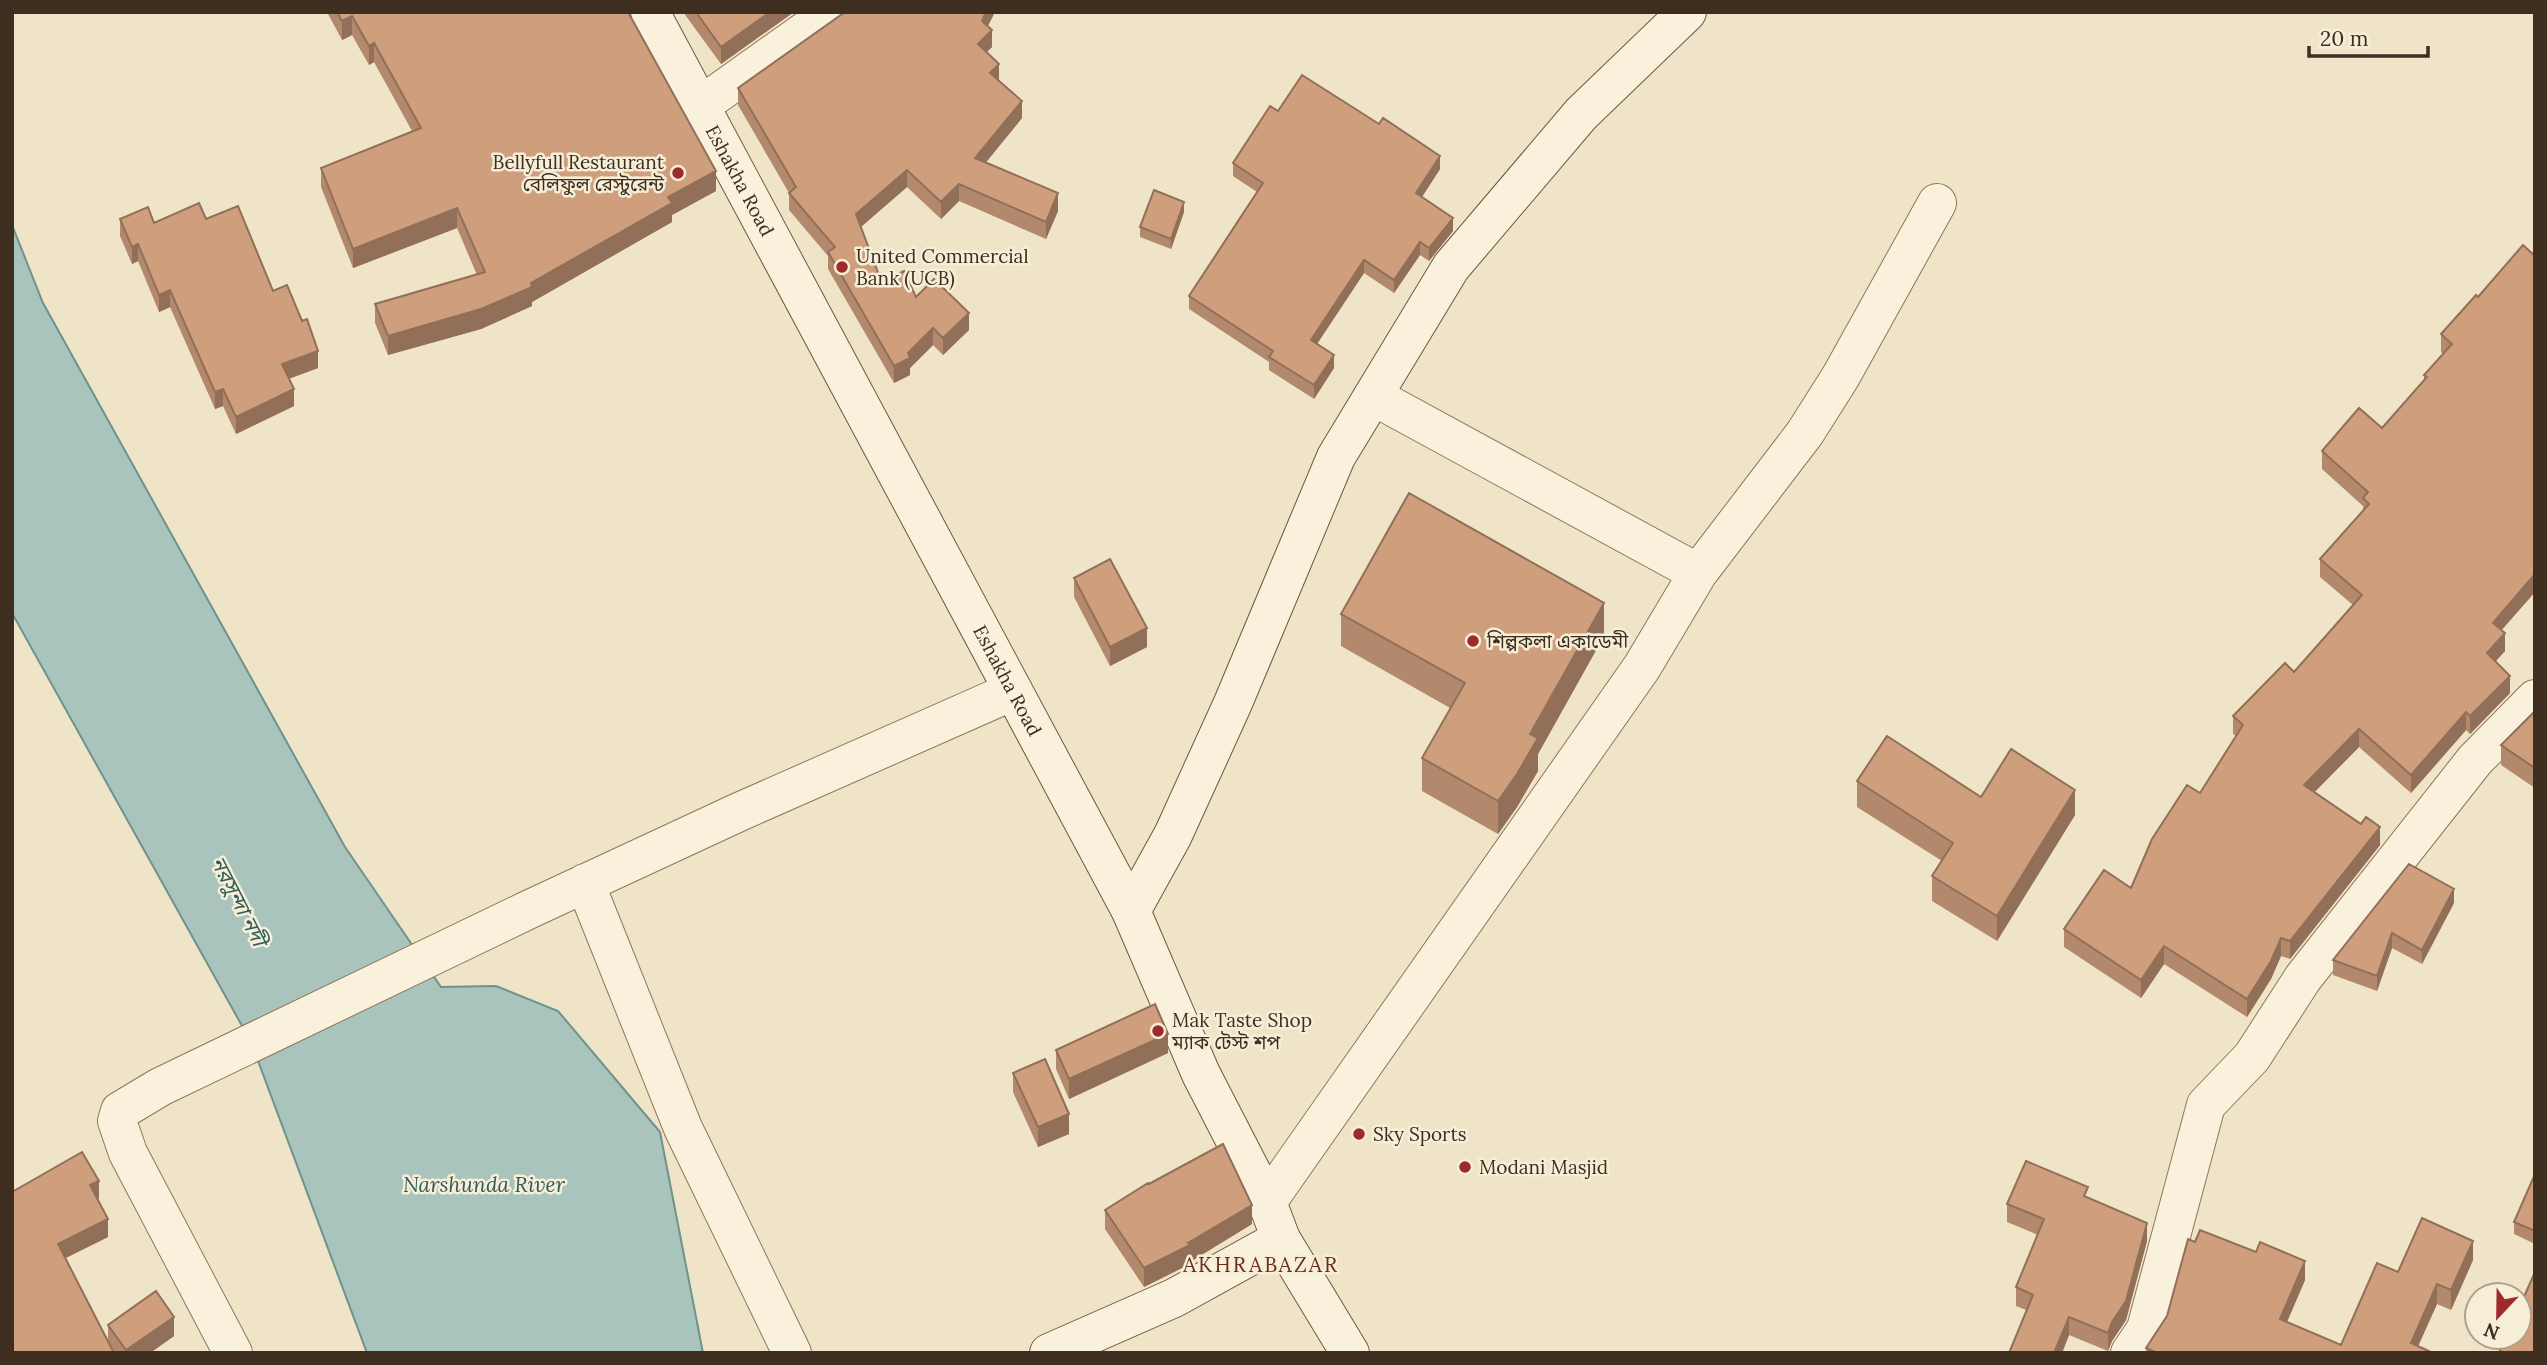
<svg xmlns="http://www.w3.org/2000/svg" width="2547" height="1365" font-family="Lora,'Noto Sans Bengali',serif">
  <rect width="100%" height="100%" fill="#f0e4c8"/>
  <!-- water -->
  <path fill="#a9c4bc" stroke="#6f938a" stroke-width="2" d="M12,225l31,78 302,544 96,140 55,-1 62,25 102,121 43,221h-336l-116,-311 -239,-429z"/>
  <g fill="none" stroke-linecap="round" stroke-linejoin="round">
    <defs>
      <path id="street" d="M700,106l132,-94
        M1373,396l325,177
        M585,883l98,245 109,225
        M1267,1202l375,-535 56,-94 107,-140 36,-57 96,-173
        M233,1353l-105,-200 -11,-32 3,-10 40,-24 370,-178 209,-97 274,-121
        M2130,1353l16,-24 60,-224 46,-48 51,-79 172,-218 60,-61"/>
      <g id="secondary">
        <path id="s1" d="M650,12l481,899 70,163 66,128 14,37 69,114"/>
        <path d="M1131,911l42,-76 60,-132 103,-246 115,-190 130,-153 106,-102"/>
        <path d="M1049,1353l125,-55 107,-59"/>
      </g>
    </defs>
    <!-- street casing -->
    <use href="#street" stroke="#8d765c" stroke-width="40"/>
    <!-- secondary casing -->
    <use href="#secondary" stroke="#6f573f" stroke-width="40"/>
    <!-- street -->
    <use href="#street" stroke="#faf1dc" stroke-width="38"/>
    <!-- secondary -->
    <use href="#secondary" stroke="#faf1dc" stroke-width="38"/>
  </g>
  <!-- wall -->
  <path fill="#b2896c" d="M327,12h301l88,179 -44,24v7l-140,80v4l-51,23 -93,26 -13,-32v-19l102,-29 -20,-47 -104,40 -32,-81v-19l91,-37 -38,-69 -5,3 -17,-30 -10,5z
    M683,12h111l-73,52z
    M988,26l4,21 -6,5 13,29 23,37 -37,45 73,48 -12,28 -87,-38 -18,18 -34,-32 -46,40 21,56 34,14 53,33 -26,25 -10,-10 -23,23v7l-16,8 -66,-114v-13l-39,-46v-17l-51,-88v-17z
    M1278,111l162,58 -18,28 31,34 -24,30 -9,-6 -26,38 -30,-20 -47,71 17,24 -20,31 -45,-29v-8l-80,-53v-13l68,-104 -24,-16v-13z
    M1184,212l-13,37 -31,-12v-10z
    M120,219l34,4 52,-4 67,72 45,77 -29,11 5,27 -58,28 -13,-28 -8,3 -45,-102 -11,5 -21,-51 -6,3 -12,-28z
    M2535,256v336l-34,38 4,21 -10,10 15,32 -40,41 -4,-4 -55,63 -52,-46 -45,45 66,53 -90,114 -9,-3 -10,23 -24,38 -83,-53 -23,34 -77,-51v-18l67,-41 69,-95 36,-57 -3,-2v-18l61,-44 59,-67 -33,-28v-18l43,-48v-5l-41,-37v-18l60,-23 42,-48v-5l19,-21 -2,-2v-18l37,-37z
    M1074,578l73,69 -37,19 -36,-69z
    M1341,614l263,22 -66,118v17l-21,36 -19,27 -76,-43v-33l28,-50 -109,-62z
    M2535,711v77l-34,-23v-20z
    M1857,781l124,16 94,18 -78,126 -65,-40v-25l10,-15 -85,-54z
    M2454,903l-32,61 -30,-16 -15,43 -44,-16v-15z
    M1056,1050l112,3 -99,46 -13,-30z
    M1013,1073l56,61 -31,13 -25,-55z
    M2535,1174v70l-21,-10v-12z
    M1149,1184l103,40 -62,38v2l-46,23 -39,-58v-19z
    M12,1192l87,7h-1l10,38 -43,21 43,84v-17l66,11 -24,17h-36z
    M2088,1198l59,43 -21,79 -14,21 -4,10 -39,-16 -7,18h-53l17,-43 -10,-4v-19l22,-52 -31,-13v-18z
    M2195,1242l61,10 49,28 -18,42 54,23 57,-73 75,-12 -22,50 -14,-6 -19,42 15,7h-287v-5l21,-32z"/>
  <!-- shaded-wall -->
  <path fill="#916f58" d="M770,12h24l-73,52v-17z
    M986,12h9l-13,26v-17z
    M352,16v19l-10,5v-19z
    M992,30v17l-14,14v-17z
    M374,43v19l-5,3v-19z
    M999,64v17l-9,-8z
    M1022,101v17l-47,58v-18z
    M1440,156v13l-24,37v-13z
    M907,170v17l-51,44v-17z
    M716,171v20l-44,24v7l-140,80v4l-51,23 -93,26v-19l143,-53 137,-86z
    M959,184v17l-18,18v-17z
    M1058,193v18l-12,28v-17z
    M1184,202v10l-13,37v-10z
    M457,208v20l-104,40v-19z
    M1453,218v13l-24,30v-13z
    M1420,242v13l-26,38v-13z
    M138,244v17l-6,3v-17z
    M1364,260v13l-53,80v-13z
    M170,290v17l-11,5v-17z
    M969,313v17l-26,25v-17z
    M933,328v17l-23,23v7l-16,8v-17z
    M318,351v17l-36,13v-17z
    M1334,355v13l-20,31v-14z
    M223,389v17l-8,3v-17z
    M294,389v17l-58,28v-17z
    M2535,574v18l-42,48v-17z
    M1604,603v33l-66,118v17l-21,36 -19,27v-33l32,-67z
    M1147,628v19l-37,19v-19z
    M2505,633v18l-18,20v-18z
    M2510,676v17l-40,41v-18z
    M2466,712v18l-55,63v-18z
    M2359,729v18l-55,56v-18z
    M2075,790v25l-78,126v-25z
    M2380,827v18l-90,114v-18z
    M2454,889v14l-32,61v-14z
    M2392,933v15l-15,43v-15z
    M2281,938v18l-10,23 -24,38v-18z
    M2164,946v18l-23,34v-18z
    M1168,1034v19l-99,46v-20z
    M1069,1114v20l-31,13v-20z
    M99,1181v18l-9,4v-18z
    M1252,1205v19l-62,38v2l-46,23v-19z
    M108,1219v18l-50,25v-18z
    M2147,1223v18l-21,79 -14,21 -4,10v-18z
    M2473,1241v19l-22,50v-20z
    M2305,1261v19l-25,58v-19z
    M2437,1284v20l-22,49 -4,-10z
    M174,1317v19l-24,17h-24v-3z
    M2069,1317v18l-7,18h-8z"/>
  <!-- building -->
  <path fill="#cf9f7d" stroke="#916f58" stroke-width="2" d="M337,12h291l88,159 -48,26 4,6 -141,80 1,4 -51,22 -93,27 -13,-32 110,-32 -28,-64 -104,41 -32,-81 100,-40 -47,-85 -5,3 -17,-30 -10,5z
    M696,12h74l-49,35z
    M845,12h141l-4,9 10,9 -14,14 21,20 -9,9 32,28 -47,57 83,35 -12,29 -87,-38 -18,18 -34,-32 -51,44 26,69 22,-12 12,26 18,-18 35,34 -26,25 -10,-10 -25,25 2,5 -16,8 -66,-114 7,-5 -46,-54 7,-6 -58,-99z
    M1302,75l77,49 4,-6 57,38 -24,37 37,25 -24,30 -9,-6 -26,38 -30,-20 -53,80 23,15 -20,30 -45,-28 4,-6 -84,-55 74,-113 -30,-20 37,-57 8,5z
    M1154,190l30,12 -13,37 -31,-12z
    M199,203l7,16 32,-13 35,85 14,-6 15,36 5,-2 11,32 -36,13 12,25 -58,28 -13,-28 -8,3 -45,-102 -11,5 -21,-51 -6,3 -12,-28 28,-12 6,16z
    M2523,245l12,11v318l-42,49 12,10 -18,20 23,23 -40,40 -4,-4 -55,63 -52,-46 -55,56 57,39 5,-7 14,10 -90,114 -9,-3 -10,23 -24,38 -83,-53 -23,34 -77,-51 40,-59 27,18 21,-49 35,-54 13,8 43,-68 -10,-9 52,-53 9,9 68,-77 -42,-36 49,-55 -6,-6 5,-6 -46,-41 37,-43 23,20 45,-51 -3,-2 28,-31 -11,-10 35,-39 2,2z
    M1409,493l195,110 -74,131 8,4 -21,36 -19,27 -76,-43 43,-75 -124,-69z
    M1110,559l37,69 -37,19 -36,-69z
    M2535,711v57l-34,-23z
    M1887,736l94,61 30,-48 64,41 -78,126 -65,-40 21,-33 -96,-62z
    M2409,864l45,25 -32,61 -30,-17 -15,43 -44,-16z
    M1155,1004l13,30 -99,45 -13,-29z
    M1045,1059l24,55 -31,13 -25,-54z
    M1223,1144l29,61 -64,38 2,2 -46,23 -39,-58 43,-27 1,1z
    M82,1152l17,29 -9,4 18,34 -50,25 56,109h-102v-161z
    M2026,1161l62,26 -4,9 63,27 -21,78 -14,21 -4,11 -39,-16 -15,36h-45l24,-58 -17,-8 28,-68 -37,-15z
    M2535,1174v57l-21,-9z
    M2422,1218l51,23 -22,49 -14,-6 -26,59 22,10h-281l1,-2 -7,-3 21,-32 21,-77 7,3 5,-12 56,22 4,-10 45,19 -25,58 61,26 36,-82 21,9z
    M2535,1272v81h-36l7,-16h13v-29z
    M156,1291l18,26 -48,33 -18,-25z"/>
  <!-- markers -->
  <g fill="#9e2a2b" stroke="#f7eed8" stroke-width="2.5">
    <circle cx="678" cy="173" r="7"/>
    <circle cx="842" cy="267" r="7"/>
    <circle cx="1473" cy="641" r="7"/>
    <circle cx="1158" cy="1031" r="7"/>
    <circle cx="1359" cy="1134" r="7"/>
    <circle cx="1465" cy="1167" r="7"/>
  </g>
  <g text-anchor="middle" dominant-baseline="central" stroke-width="5" stroke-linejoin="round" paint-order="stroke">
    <!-- poi labels -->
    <g font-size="19" fill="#3d2e20" stroke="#f7eed8" text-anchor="start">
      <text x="664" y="162" text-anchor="end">Bellyfull Restaurant<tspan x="664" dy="22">বেলিফুল রেস্টুরেন্ট</tspan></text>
      <text x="856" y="256">United Commercial<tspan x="856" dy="22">Bank (UCB)</tspan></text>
      <text x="1487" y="641">শিল্পকলা একাডেমী</text>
      <text x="1172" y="1020">Mak Taste Shop<tspan x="1172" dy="22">ম্যাক টেস্ট শপ</tspan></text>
      <text x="1373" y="1134">Sky Sports</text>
      <text x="1479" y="1167">Modani Masjid</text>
    </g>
    <!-- street labels -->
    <g font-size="19" fill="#3d2e20" stroke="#f7eed8">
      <text stroke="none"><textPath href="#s1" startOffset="191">Eshakha Road</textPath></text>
      <text stroke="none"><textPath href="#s1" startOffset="758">Eshakha Road</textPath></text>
    </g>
    <!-- water labels -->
    <g font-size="21" font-style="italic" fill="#2f5d5a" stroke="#f7eed8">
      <text transform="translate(239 901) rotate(63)">নরসুন্দা নদী</text>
      <text x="484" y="1184">Narshunda River</text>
    </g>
    <!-- neighbourhood labels -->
    <g font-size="21" letter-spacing="2" fill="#6b2e1e" stroke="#f7eed8">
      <text x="1261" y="1264">AKHRABAZAR</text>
    </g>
  </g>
  <!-- border -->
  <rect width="2547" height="1365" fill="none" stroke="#3d2e20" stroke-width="28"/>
  <!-- north arrow -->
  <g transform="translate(2498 1316) rotate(202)"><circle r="33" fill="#f7eed8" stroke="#ada18e" stroke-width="2"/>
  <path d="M0-5L12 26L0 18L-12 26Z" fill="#9e2a2b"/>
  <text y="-10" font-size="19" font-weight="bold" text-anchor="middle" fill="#3d2e20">N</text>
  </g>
  <!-- scale -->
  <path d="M2309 46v10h119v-10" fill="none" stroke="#3d2e20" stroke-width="3.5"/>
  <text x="2320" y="46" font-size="21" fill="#3d2e20" stroke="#f7eed8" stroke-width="5" paint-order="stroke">20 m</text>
</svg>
